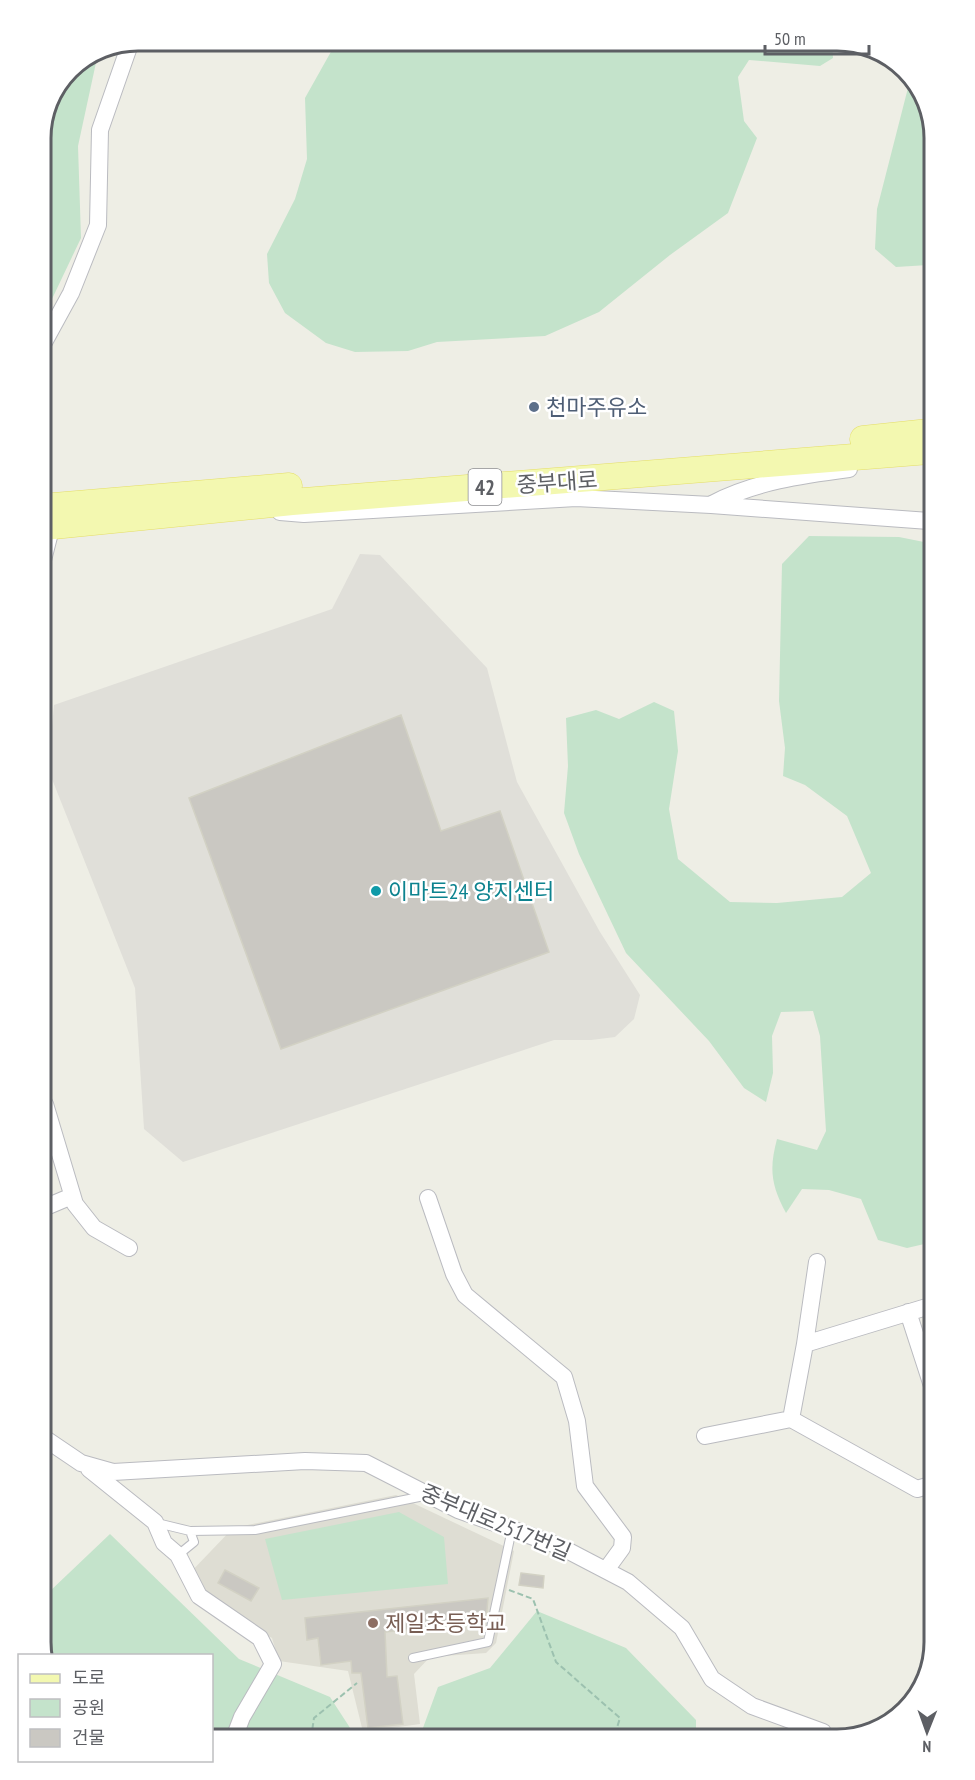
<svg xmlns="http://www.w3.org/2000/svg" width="975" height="1780" font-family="'PT Sans Narrow','Noto Sans KR',sans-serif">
  <rect width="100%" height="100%" fill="#eeeee5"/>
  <!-- industrial -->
  <path fill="#e0dfd9" d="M360,554l20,1 107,113 30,114 83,150 40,63 -6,24 -19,18 -24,3h-37l-371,122 -39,-33 -9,-141 -87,-219 6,-64 278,-96z"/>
  <!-- education -->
  <path fill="#deddd3" d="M396,1495l118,56 -18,92 -10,10 -56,4 -16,17 6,50 -57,8 -15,-61 -69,-10 -7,-23 -54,-31 -31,-31 46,-48z"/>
  <!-- green -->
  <path fill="#c4e3cb" d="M337,41h495l1,17 -13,8 -71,-6 -11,17 6,44 13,17 -29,75 -58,42 -71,57 -54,24 -108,6 -29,9 -53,1 -29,-9 -41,-30 -16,-30 -2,-29 28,-55 12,-40 -2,-61z
    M97,58l-19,88 3,92 -39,82 -1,-188 28,-63z
    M910,80l17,21 1,164 -32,2 -21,-18 2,-40z
    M809,536l90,1 30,6 4,699 -26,6 -29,-8 -17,-41 -32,-9 -27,-1 -16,24c-15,-28 -17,-44 -9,-74l40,11 9,-19 -6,-95 -7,-25 -32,1 -9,24 1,37 -7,29 -22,-14 -35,-47 -83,-88 -47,-99 -15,-41 4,-47 -2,-48 30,-8 23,9 35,-17 20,9 4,40 -9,58 9,50 52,43 47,1 65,-6 29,-24 -24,-57 -42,-31 -22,-9 2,-28 -6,-47 3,-137z
    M399,1512l45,25 4,47 -166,16 -17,-61z
    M110,1534l129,125 91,38 26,40 -144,2v-83l-164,-1v-62z
    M537,1611l89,37 70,72v14l-276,2 18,-49 52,-19z"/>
  <!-- building -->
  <path fill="#cac8c2" stroke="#d2d1c4" stroke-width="1.5" d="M401,715l40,116 59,-20 49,141 -268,97 -92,-251z
    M225,1570l34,18 -8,13 -33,-18z
    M521,1573l23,3 -1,12 -24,-3z
    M488,1598l-2,23 -101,11 2,45 10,-1 6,48 -35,4 -7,-55h-9l-1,-12 -30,4 -3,-27 -11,2 -2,-22z"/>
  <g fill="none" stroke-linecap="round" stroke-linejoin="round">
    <defs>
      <path id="lane" d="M157,1523l33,8 65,-1 169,-34
        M178,1555l16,-13 -4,-11
        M413,1658l75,-16 24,-113"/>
      <path id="street" d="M42,346l29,-53 27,-68 2,-95 30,-86
        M712,504c41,-22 91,-29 137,-35
        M280,512l24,2 272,-16 135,7 218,16
        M43,560l9,-35
        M45,1104l30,100 19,24 35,20
        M428,1198l26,76 11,21 99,82 13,44 8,65 38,51 -1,11 -16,22
        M46,1207l26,-11
        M908,1312l25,77
        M805,1344l12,-82
        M791,1419l14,-75 128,-39
        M705,1436l86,-17 126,70 17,-5
        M47,1440l34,23 32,9 192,-11 61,2 92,47 101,36 69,36 54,46 30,51 40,27 71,26
        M89,1469l66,53 9,21 14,12 21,41 61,42 13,26 -31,53 -8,21"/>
      <path id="primary" d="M863,439l66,-7
        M42,507l247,-21
        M43,527l249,-25 637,-51"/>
    </defs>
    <!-- lane casing -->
    <use href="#lane" stroke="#babbc0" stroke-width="10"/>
    <!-- street casing -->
    <use href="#street" stroke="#babbc0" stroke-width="18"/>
    <!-- primary casing -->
    <use href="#primary" stroke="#e5de67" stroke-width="27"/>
    <!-- path -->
    <path stroke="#9cc1af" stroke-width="2" stroke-dasharray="6 3" stroke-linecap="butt" d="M509,1590l24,9 23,63 64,56 -5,16
      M311,1738l3,-20 43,-35"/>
    <!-- lane -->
    <use href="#lane" stroke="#fff" stroke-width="8"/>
    <!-- street -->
    <use href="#street" stroke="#fff" stroke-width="16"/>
    <!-- primary -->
    <use href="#primary" stroke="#f3f8b0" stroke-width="26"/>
  </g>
  <!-- markers -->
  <circle fill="#5c6f8a" stroke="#fff" stroke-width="2" cx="534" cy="407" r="6"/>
  <circle fill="#0f9aa8" stroke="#fff" stroke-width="2" cx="376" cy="891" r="6"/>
  <circle fill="#8d6e63" stroke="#fff" stroke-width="2" cx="373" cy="1623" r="6"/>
  <g text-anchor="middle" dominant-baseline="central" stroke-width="5" stroke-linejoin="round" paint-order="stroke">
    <!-- shield labels -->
    <rect fill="#fff" stroke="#8e8f92" stroke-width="1.5" x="468.5" y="469" width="33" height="36" rx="4.5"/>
    <g font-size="21" font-weight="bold" fill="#5d5f64">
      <text x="485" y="487">42</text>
    </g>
    <!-- service labels -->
    <g font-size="22" fill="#4e5e75" stroke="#fff" text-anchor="start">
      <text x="546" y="407">천마주유소</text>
    </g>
    <!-- street labels -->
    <g font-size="22" fill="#5d5f64" stroke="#fff">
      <text transform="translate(557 482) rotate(-4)">중부대로</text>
      <text transform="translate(496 1522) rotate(23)">중부대로2517번길</text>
    </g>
    <!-- culture labels -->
    <g font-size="22" fill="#0d838f" stroke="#fff" text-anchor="start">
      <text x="388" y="891">이마트24 양지센터</text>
    </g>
    <!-- education labels -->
    <g font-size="22" fill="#785e54" stroke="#fff" text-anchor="start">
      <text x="385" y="1623">제일초등학교</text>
    </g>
  </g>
  <!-- crop -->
  <path d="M0 0H975V1780H0ZM138 51H837A87 87 0 0 1 924 138V1642A87 87 0 0 1 837 1729H138A87 87 0 0 1 51 1642V138A87 87 0 0 1 138 51Z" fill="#fff" fill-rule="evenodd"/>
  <path fill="none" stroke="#5d5f64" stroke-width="3" d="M138 51H837A87 87 0 0 1 924 138V1642A87 87 0 0 1 837 1729H138A87 87 0 0 1 51 1642V138A87 87 0 0 1 138 51Z"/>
  <!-- legend -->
  <rect x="18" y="1654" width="195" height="108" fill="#ffffff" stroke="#bebfc1" stroke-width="1.5"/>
  <rect x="30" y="1674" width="30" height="9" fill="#f3f8b0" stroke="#bebfc1" stroke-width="1.5"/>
  <text x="72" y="1684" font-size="18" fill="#5d5f64">도로</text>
  <rect x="30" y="1699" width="30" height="18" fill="#c4e3cb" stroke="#bebfc1" stroke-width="1.5"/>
  <text x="72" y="1714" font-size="18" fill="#5d5f64">공원</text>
  <rect x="30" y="1729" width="30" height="18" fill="#cac8c2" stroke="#bebfc1" stroke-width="1.5"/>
  <text x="72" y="1744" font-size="18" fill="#5d5f64">건물</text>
  <!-- north arrow -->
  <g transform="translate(927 1732) rotate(181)" stroke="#ffffff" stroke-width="4.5" paint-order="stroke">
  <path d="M0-4.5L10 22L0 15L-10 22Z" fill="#5d5f64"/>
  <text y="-9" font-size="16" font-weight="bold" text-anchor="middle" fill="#5d5f64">N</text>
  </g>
  <!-- scale -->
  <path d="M765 45v9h104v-9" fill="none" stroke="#5d5f64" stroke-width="3"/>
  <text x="774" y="45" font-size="18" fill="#5d5f64" stroke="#ffffff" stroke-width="4.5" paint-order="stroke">50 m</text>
</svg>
